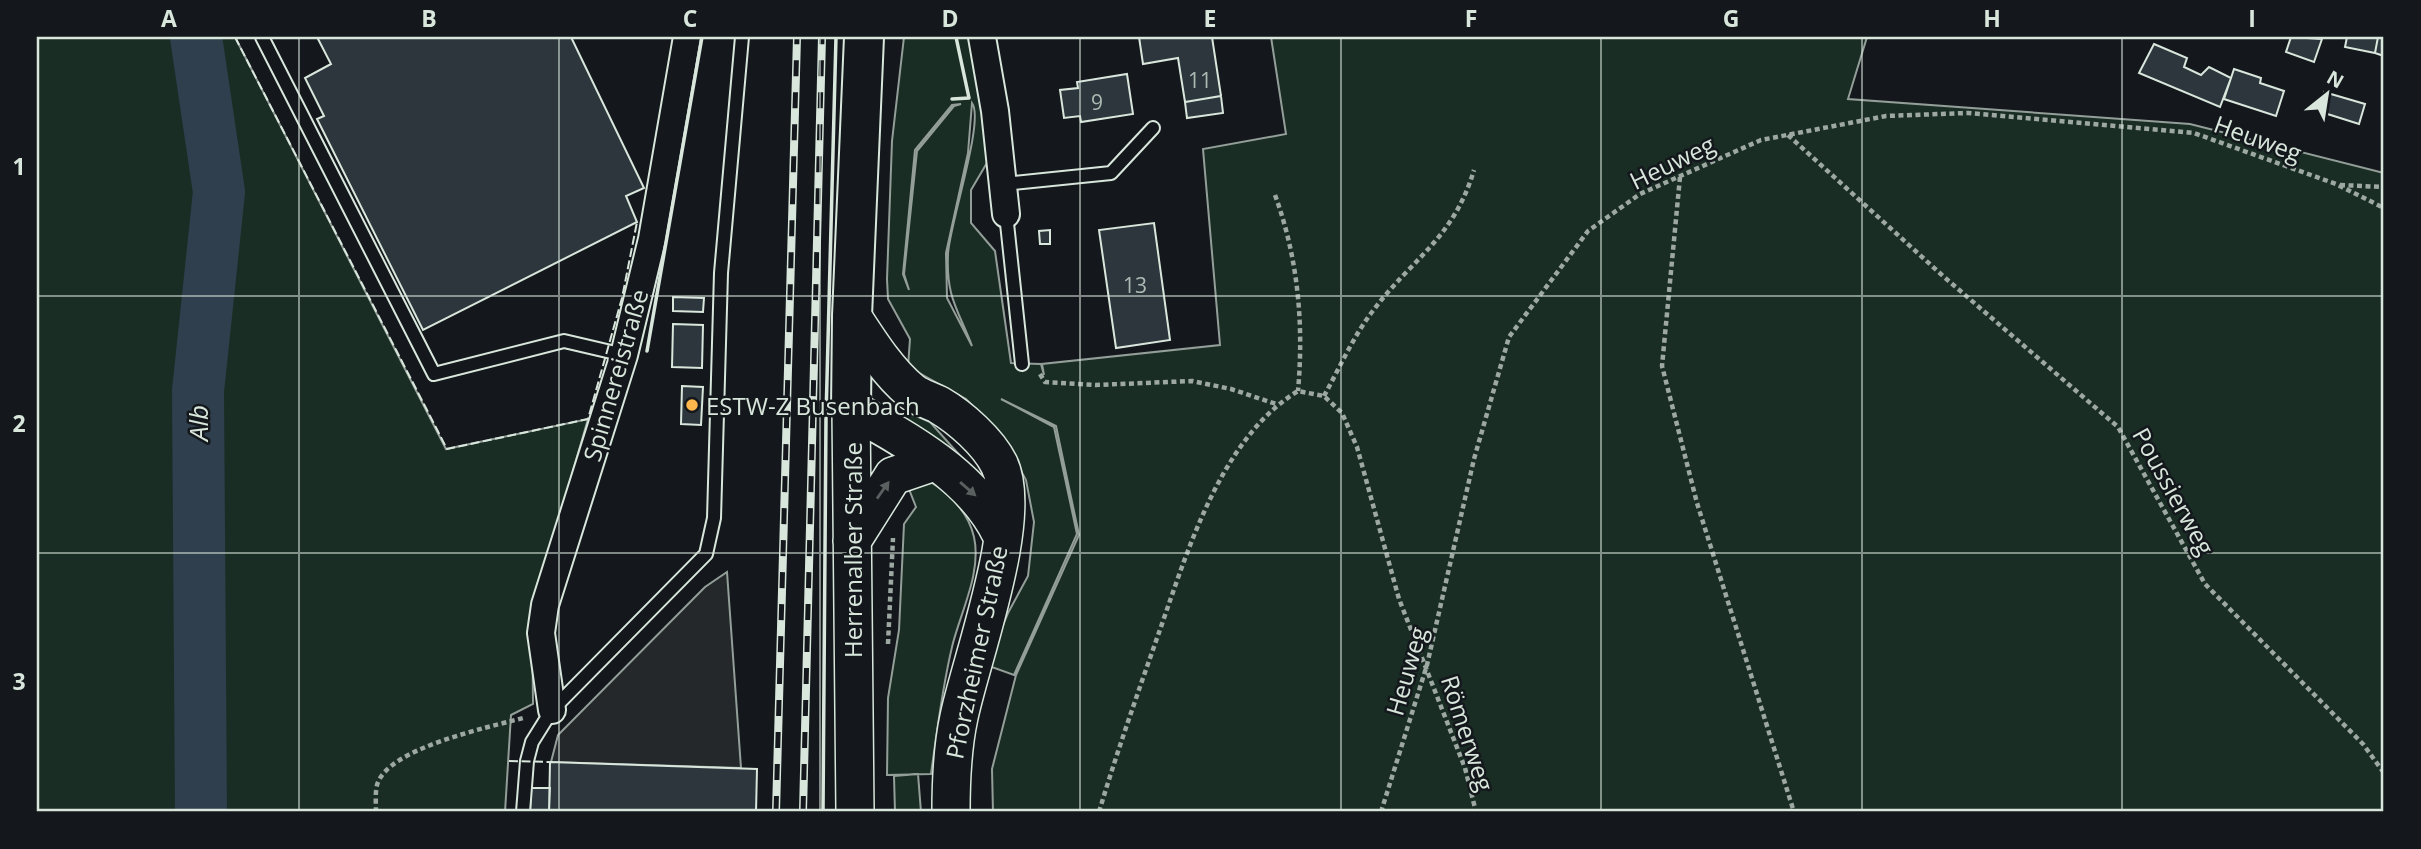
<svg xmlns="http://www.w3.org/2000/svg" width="2421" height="849" font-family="'Open Sans',sans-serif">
  <rect width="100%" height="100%" fill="#14181c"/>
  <!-- green -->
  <path fill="#1a2d24" stroke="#939e99" stroke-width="2" fill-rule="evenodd" d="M37,37h198l211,412 142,-30 -56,194 1,91 -22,11 -6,97h-468z
    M904,37h67l20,119 -20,34v33l24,28 16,112 30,1 3,11 -2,-11 178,-19 -17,-196 83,-15 -15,-97h596l-19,62 342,25 194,49v639h-1391l-1,-43 24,-94 63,-140 -23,-109 -55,-27 53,28 23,107 -63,141 -28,-10 22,-52 20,-37 6,-54 -8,-42 -24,-44 -36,-37 -58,-32 2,-28 -22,-40 -1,-20 5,-138zM972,103c13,17 -23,123 -24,151 -2,44 10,55 24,92l-25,-48 -1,-45 22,-100zM961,104l-7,2 -37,45 -13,123 5,16 -6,-16 12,-124 37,-45z
    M905,411l25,11 42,47 -70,-45z
    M929,481c21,13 39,30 45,56 8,36 -14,76 -22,110 -10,42 -15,84 -21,127l-44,1 1,-77 11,-68 5,-106 12,-17 -9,-23z
    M918,774l3,38h-26l-1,-36z"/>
  <!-- parking -->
  <path fill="#24282b" stroke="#939e99" stroke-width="2" d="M727,572l14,196 -190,-6 7,-27 147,-148z"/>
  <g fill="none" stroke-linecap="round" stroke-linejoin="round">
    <!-- river -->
    <path stroke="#2f3f4d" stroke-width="52" d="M196,37l23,155 -21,199 3,421"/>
  </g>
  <!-- building -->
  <path fill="#2c363c" stroke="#d8e6dc" stroke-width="2" d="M317,37h254l73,151 -18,8 11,26 -214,108 -106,-211 7,-3 -19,-38 26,-14z
    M1139,37h73l9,59 -36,6 -7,-44 -35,6z
    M2291,37l31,2 -8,23 -28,-10z
    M2347,37h31l-3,16 -30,-6z
    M2378,37h6v19l-9,-3z
    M2154,44l33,14 -3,9 17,8 8,-8 22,11 -11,29 -81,-34z
    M2234,69l27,9 -1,5 24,8 -8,25 -52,-17z
    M1127,74l6,40 -52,8 -1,-6 -16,2 -4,-28 18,-2 -1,-6z
    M2324,92l41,12 -6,20 -41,-13z
    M1221,96l2,17 -36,5 -2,-16z
    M1154,223l16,117 -54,8 -17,-118z
    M1050,230v14h-10l-1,-13z
    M673,297l31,1 -1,14 -30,-1z
    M673,324l30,1 -1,43 -30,-1z
    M682,386l21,1 -2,38 -20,-1z
    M550,762l207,7 -1,43h-207z
    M531,788h19l-1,24h-19z"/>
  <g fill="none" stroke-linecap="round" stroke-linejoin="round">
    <defs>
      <path id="service" d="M262,37l172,337 130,-33 60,14
        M1004,184l107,-11 42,-45
        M1006,214l16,150
        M523,812l4,-51 5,-19 20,-32 154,-156 8,-36 7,-245 21,-236"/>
      <path id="minor" d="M982,37l13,74 11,103
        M552,710l-11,-77 4,-28 79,-250 28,-116 35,-202"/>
      <path id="secondary" d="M852,316c17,26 35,55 59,75 8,7 19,9 28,14 22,13 49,37 60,59 26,52 -28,195 -40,253 -7,32 -8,63 -8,95
        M851,409l4,403
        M851,409c56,31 122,67 150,125
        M852,541l41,-65 41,-14"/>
      <path id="primary" d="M851,409l1,-93 12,-279"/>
    </defs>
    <!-- service casing -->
    <use href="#service" stroke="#d8e6dc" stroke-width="16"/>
    <!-- minor casing -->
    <use href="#minor" stroke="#d8e6dc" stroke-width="30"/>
    <!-- secondary casing -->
    <use href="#secondary" stroke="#d8e6dc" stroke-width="40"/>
    <!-- primary casing -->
    <use href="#primary" stroke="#d8e6dc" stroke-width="42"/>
    <!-- path -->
    <path stroke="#9da8a2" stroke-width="4.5" stroke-dasharray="5 3.5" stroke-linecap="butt" d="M1788,135l155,141 175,151 87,157 158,160 21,29
      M1680,177l-18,189 35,137 97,309
      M2340,185l44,2
      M1275,195c23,63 29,129 23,196
      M1040,374l5,8 51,3 96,-4 39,8 45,15
      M1324,396c15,-27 29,-59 48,-84 40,-54 81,-72 102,-142
      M888,644l5,-106
      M376,812c0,-8 -1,-19 1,-27 10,-37 113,-58 146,-67
      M1099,812c17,-57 37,-114 57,-171 30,-84 62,-201 142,-250l26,5 18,17 15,34 42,152 66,169 11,44
      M1381,812l46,-147 47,-206 35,-122 79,-106 52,-37 121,-54 125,-24 82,-3 226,20 142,51 48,24"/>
    <!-- service -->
    <use href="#service" stroke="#14181c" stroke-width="12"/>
    <!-- minor -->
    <use href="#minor" stroke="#14181c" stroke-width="26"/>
    <!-- secondary -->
    <use href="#secondary" stroke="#14181c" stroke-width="37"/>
    <!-- primary -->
    <use href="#primary" stroke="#14181c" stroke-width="38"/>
    <defs>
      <path id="rail" d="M776,812l21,-775
        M803,812l19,-775"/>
    </defs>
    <!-- rail casing -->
    <use href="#rail" stroke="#d8e6dc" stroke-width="8"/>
    <!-- rail -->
    <use href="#rail" stroke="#14181c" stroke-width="5" stroke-dasharray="16" stroke-linecap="butt"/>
    <!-- fence -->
    <path stroke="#d8e6dc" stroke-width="2" stroke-dasharray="9 3.5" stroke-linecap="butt" d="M235,37l212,412 141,-30 34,-121 15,-76
      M509,761l42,1"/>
    <!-- wall -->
    <path stroke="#d8e6dc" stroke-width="3.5" d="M952,99l17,-1 -13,-61
      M647,351l55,-314
      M823,812l3,-395 10,-380"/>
  </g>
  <!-- one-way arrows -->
  <defs><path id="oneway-solid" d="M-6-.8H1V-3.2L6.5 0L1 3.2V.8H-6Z" transform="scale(1.75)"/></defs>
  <g fill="#59605f">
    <use href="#oneway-solid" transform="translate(968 489) rotate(41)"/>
    <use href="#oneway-solid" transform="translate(883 490) rotate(-55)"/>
  </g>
  <!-- grid -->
  <path fill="none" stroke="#d8e6dc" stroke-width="2" stroke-opacity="0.55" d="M299,37v775M559,37v775M820,37v775M1080,37v775M1341,37v775M1601,37v775M1862,37v775M2122,37v775M37,296h2347M37,553h2347"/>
  <!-- markers -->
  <circle fill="#ffb74d" stroke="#14181c" stroke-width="2.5" cx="692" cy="405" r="7"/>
  <g text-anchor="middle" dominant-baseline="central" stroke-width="5" stroke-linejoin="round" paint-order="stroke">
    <!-- number labels -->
    <g font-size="21" fill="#adbab4">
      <text x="1200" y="80">11</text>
      <text x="1097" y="102">9</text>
      <text x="1135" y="285">13</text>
    </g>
    <!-- street labels -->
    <g font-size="24" fill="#d8e6dc" stroke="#14181c">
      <text transform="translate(2258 138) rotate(20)">Heuweg</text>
      <text transform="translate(1672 162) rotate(-26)">Heuweg</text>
      <text transform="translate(615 375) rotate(-74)">Spinnereistraße</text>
      <text transform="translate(2174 491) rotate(61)">Poussierweg</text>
      <text transform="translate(852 550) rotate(-90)">Herrenalber Straße</text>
      <text transform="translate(976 652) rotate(-78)">Pforzheimer Straße</text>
      <text transform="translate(1406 671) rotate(-74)">Heuweg</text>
      <text transform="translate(1468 733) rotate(72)">Römerweg</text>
    </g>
    <!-- poi labels -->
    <g font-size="24" fill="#d8e6dc" stroke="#14181c" text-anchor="start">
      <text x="706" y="405">ESTW-Z Busenbach</text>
    </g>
    <!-- water labels -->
    <g font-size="26" font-style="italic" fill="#d8e6dc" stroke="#14181c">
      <text transform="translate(198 423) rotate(-90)">Alb</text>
    </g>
  </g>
  <!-- border -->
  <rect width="2421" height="849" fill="none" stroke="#14181c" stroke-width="77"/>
  <!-- north arrow -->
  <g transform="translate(2327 94) rotate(30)" stroke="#14181c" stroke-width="5" paint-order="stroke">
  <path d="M0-5L12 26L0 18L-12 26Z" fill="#d8e6dc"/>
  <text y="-10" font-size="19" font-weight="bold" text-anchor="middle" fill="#d8e6dc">N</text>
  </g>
  <rect x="38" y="38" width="2344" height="772" fill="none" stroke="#d8e6dc" stroke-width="2.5"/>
  <g font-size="23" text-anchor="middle" font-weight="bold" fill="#d8e6dc">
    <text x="169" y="27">A</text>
    <text x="429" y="27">B</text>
    <text x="690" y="27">C</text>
    <text x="950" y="27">D</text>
    <text x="1210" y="27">E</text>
    <text x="1471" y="27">F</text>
    <text x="1731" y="27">G</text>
    <text x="1992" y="27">H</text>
    <text x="2252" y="27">I</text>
    <text x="19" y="175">1</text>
    <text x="19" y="432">2</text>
    <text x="19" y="690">3</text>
  </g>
</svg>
